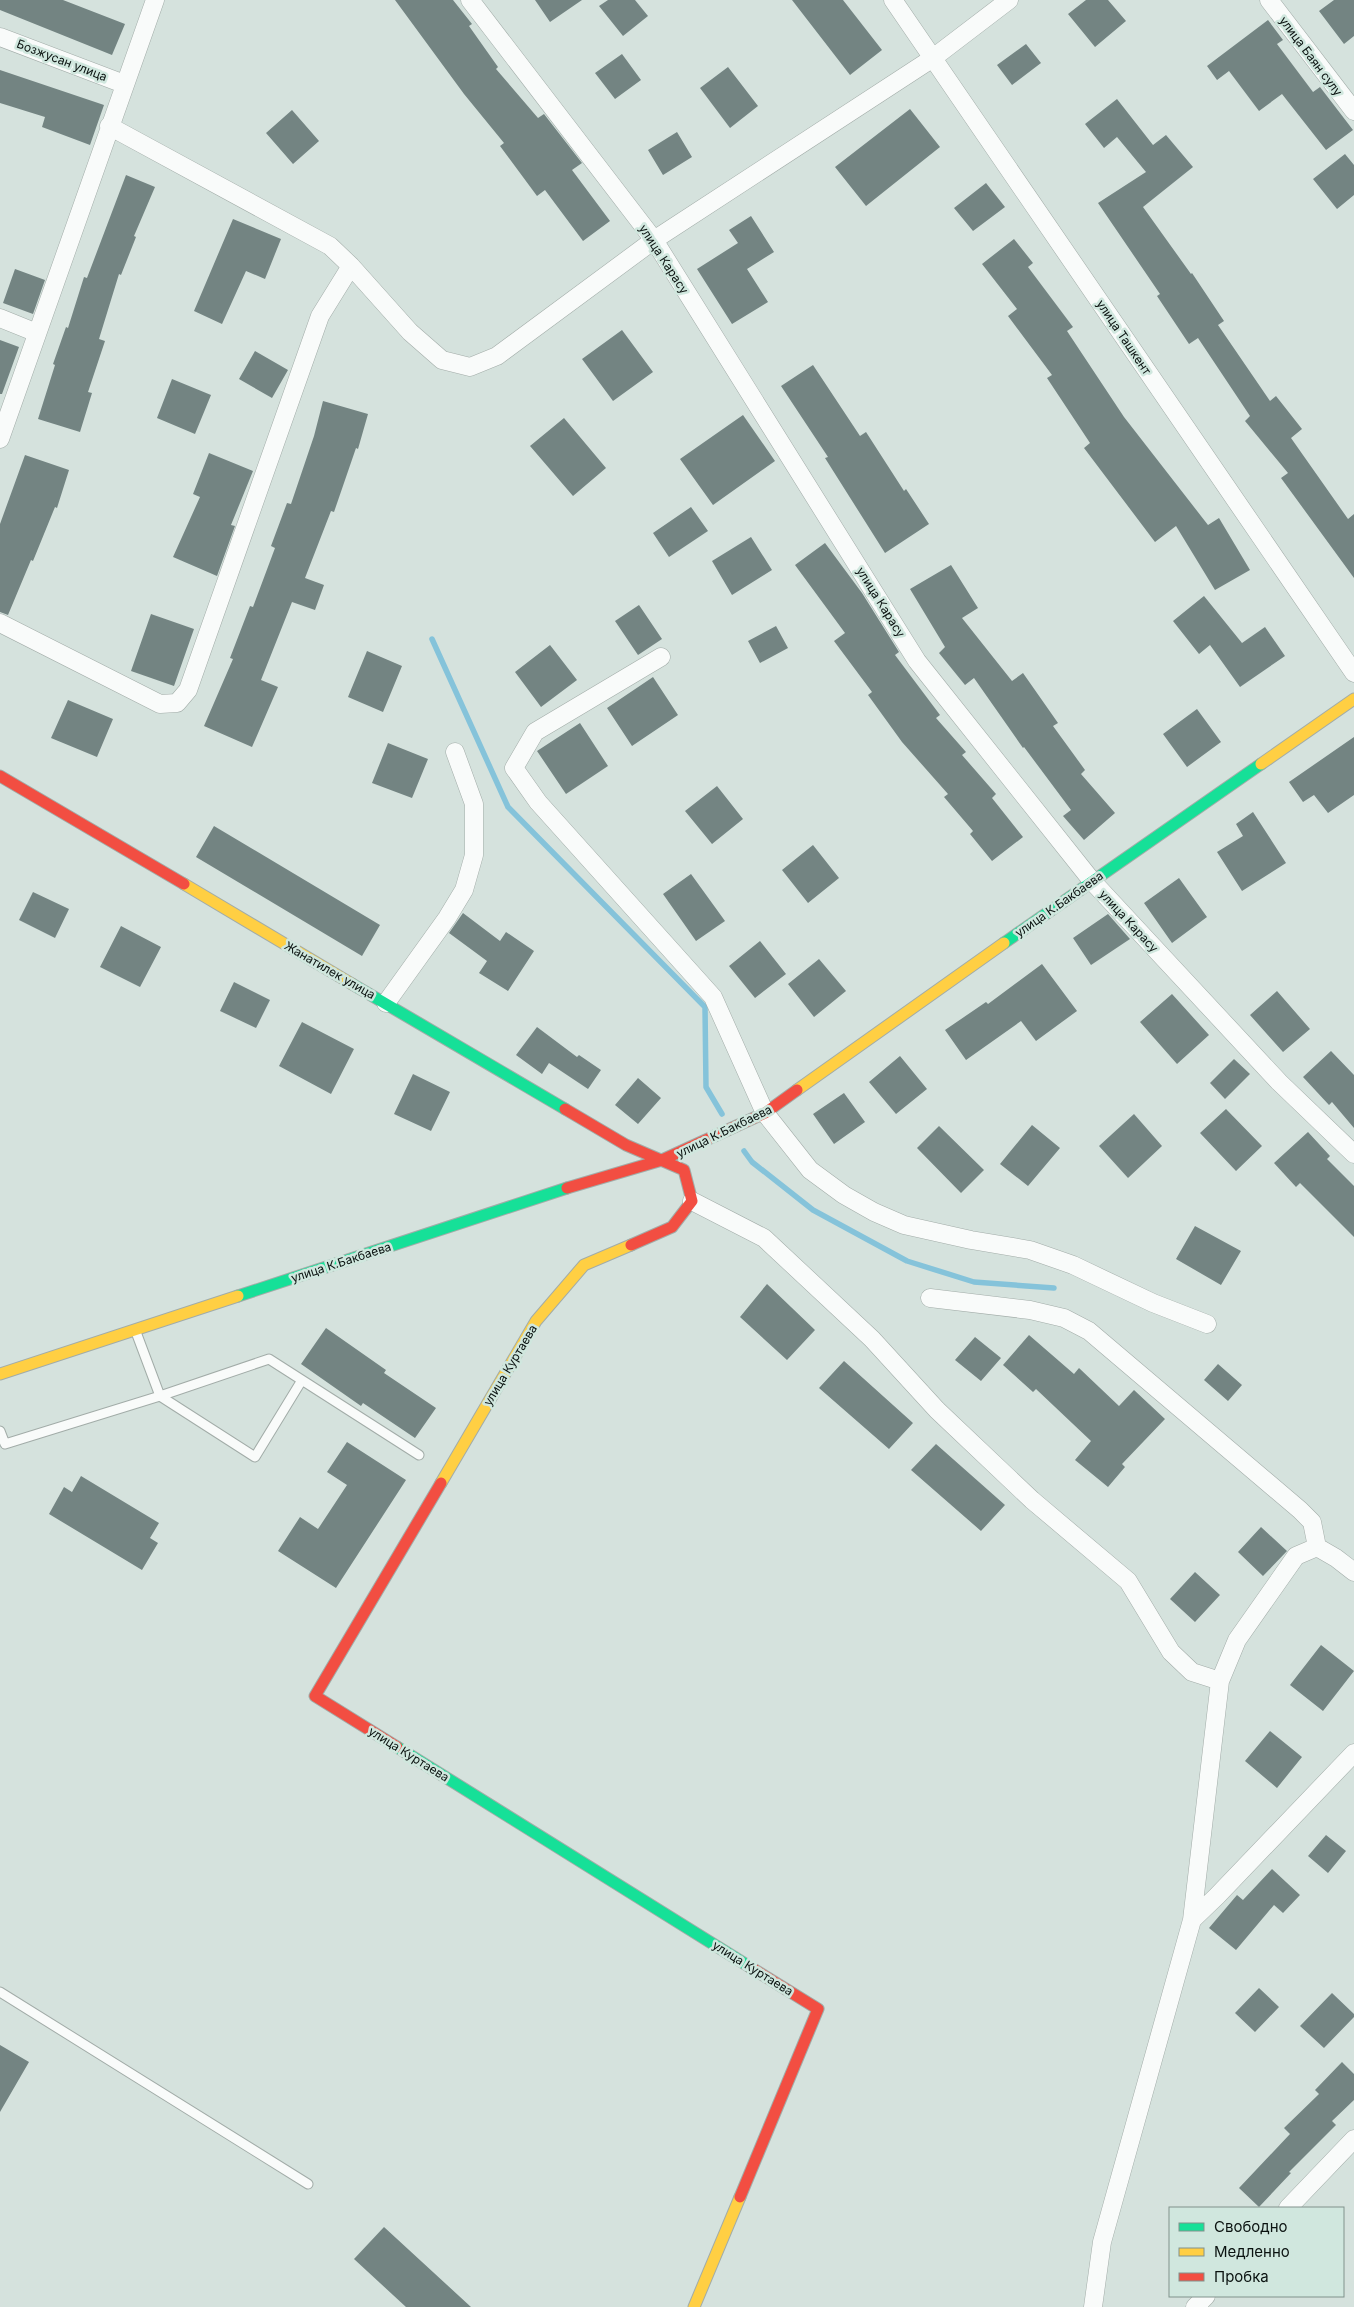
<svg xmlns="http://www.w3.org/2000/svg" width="1354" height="2307" font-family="Inter,sans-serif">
  <rect width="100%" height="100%" fill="#d5e2dd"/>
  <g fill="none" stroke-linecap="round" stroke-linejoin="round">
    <!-- stream -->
    <path stroke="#85c3da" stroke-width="5.5" d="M432,639l76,168 197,200 1,80 16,27
      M744,1151l8,11 61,48 94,51 67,21 80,6"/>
  </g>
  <!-- building -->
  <path fill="#738482" d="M0,0h63l62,24 -13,31 -112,-45z
    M395,0h58l19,24 -3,2 29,41 -2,2 42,49 6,-4 38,49 -10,7 38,51 -27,20 -38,-51 -8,6 -37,-50 4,-3 -40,-49z
    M535,0h47l-32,22z
    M608,0h27l13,16 -25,20 -24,-30z
    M792,0h51l39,50 -32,25z
    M1086,0h22l18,21 -31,26 -27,-33z
    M1334,0h20v36l-10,8 -25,-33z
    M1268,20l15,20 -6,4 36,48 7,-5 33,43 -27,20 -44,-56 -23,17 -30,-40 -12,9 -10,-14z
    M1026,44l15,19 -29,22 -15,-20z
    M622,54l19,26 -26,19 -20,-26z
    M728,67l30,39 -28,22 -30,-40z
    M0,70l104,35 -14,40 -48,-18 3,-10 -45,-14z
    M1117,99l36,46 13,-10 27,32 -50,40 48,67 1,-1 32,48 -6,4 52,76 6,-5 26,33 -11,9 57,81 6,-5v64l-73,-100 7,-5 -43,-52 5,-5 -52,-78 -9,6 -32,-48 3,-2 -62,-91 48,-31 -29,-35 -13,11 -19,-24z
    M910,109l30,38 -74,59 -31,-39z
    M292,110l27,31 -26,23 -27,-31z
    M677,132l15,25 -29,18 -15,-25z
    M1345,154l9,11v30l-17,14 -24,-30z
    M126,175l29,12 -21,49 2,1 -15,38 -2,-1 -20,65 6,2 -17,51 4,1 -12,39 -42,-13 17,-54 -2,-1 13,-37 2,1 16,-51 3,1z
    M986,183l19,24 -32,24 -19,-23z
    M751,216l23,36 -27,17 21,33 -36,22 -35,-55 41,-26 -9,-13z
    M233,219l48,20 -16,40 -19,-8 -24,53 -28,-13z
    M1014,239l19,24 -5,4 45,60 -6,4 57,86 84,108 11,-7 31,52 -35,20 -39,-64 -21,16 -71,-94 6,-5 -43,-65 5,-3 -44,-59 9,-7 -35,-45z
    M15,269l30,11 -12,34 -30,-11z
    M622,330l31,42 -40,29 -31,-42z
    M0,340l19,7 -17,47h-2z
    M255,351l33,19 -16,28 -33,-19z
    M813,365l47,71 6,-4 38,59 2,-2 23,35 -44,29 -60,-95 3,-1 -47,-71z
    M172,379l39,16 -16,39 -38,-16z
    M323,401l45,13 -10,35 -2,-1 -22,64 -3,-1 -26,67 19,7 -9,25 -23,-8 -31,78 17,7 -26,60 -48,-21 29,-67 -3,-1 20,-52 3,1 22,-59 -4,-2 16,-43 4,1 23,-68z
    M743,415l32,46 -62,44 -33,-46z
    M564,418l42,50 -33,28 -43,-50z
    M209,453l44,18 -22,54 4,1 -18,50 -44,-19 27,-60 -7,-3z
    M25,455l44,15 -12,38 -2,-1 -22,54 -2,-1 -23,55 -8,-3v-88z
    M691,507l17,24 -39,26 -16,-24z
    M751,537l21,33 -40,25 -20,-34z
    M825,543l37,50 37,59 -4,3 45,60 -4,3 30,34 -4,3 34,39 -4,4 31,39 -31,24 -22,-27 3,-3 -29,-34 4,-3 -46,-52 -34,-47 4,-3 -38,-51 11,-8 -50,-68z
    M951,565l27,43 -16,10 50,63 11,-8 35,50 -5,3 32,44 -4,4 34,39 -31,27 -21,-24 8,-6 -47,-63 -1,1 -49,-70 -9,7 -26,-32 6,-6 -35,-58z
    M1204,596l38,47 23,-16 20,29 -45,31 -30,-42 -11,9 -26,-33z
    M639,605l23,34 -24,16 -23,-34z
    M151,614l43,15 -20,57 -43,-15z
    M776,626l12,22 -28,15 -12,-22z
    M550,645l27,35 -36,27 -26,-35z
    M367,651l35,15 -19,46 -35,-15z
    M653,677l25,38 -46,31 -25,-38z
    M68,700l45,19 -16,38 -46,-19z
    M1197,709l24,33 -34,25 -24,-33z
    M580,723l28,43 -42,28 -29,-43z
    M1354,737v58l-26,18 -14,-18 -11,7 -14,-20z
    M388,743l40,16 -16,39 -40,-15z
    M717,786l26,33 -31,25 -27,-33z
    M1253,812l33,51 -44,28 -25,-39 26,-16 -7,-12z
    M214,826l166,99 -18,31 -166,-99z
    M813,845l26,33 -31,25 -26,-33z
    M691,874l34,47 -29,20 -33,-47z
    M1179,878l28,39 -35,26 -28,-40z
    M33,892l36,17 -14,29 -36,-18z
    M463,913l37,28 6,-9 28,19 -26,40 -29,-18 8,-12 -38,-28z
    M1108,914l22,25 -39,26 -18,-27z
    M121,926l40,21 -21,40 -40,-20z
    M760,941l26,33 -31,24 -26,-32z
    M819,959l27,32 -32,26 -26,-33z
    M1042,964l35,47 -41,30 -15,-20 -55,39 -21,-30 41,-28 2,2z
    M234,982l36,18 -14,28 -36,-17z
    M1277,991l33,38 -27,23 -33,-37z
    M1172,994l37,41 -32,29 -37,-42z
    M302,1022l52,27 -23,45 -52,-28z
    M537,1027l40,30 2,-2 22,15 -13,19 -39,-26 -7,11 -26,-19z
    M1331,1051l23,24v53l-22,-26 -3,3 -26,-28z
    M900,1056l27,33 -31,25 -27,-32z
    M1234,1059l16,15 -25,25 -15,-16z
    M413,1074l37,18 -19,39 -37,-17z
    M638,1078l23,20 -23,26 -23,-19z
    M844,1093l21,29 -31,22 -21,-30z
    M1226,1109l36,37 -26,25 -36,-38z
    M1134,1114l28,32 -34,32 -29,-32z
    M1032,1125l28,23 -32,38 -28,-22z
    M939,1126l45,44 -23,23 -44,-45z
    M1308,1132l22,24 -3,3 27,27v51l-54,-54 -4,4 -22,-24z
    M1195,1226l46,25 -20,34 -45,-26z
    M767,1284l48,46 -28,30 -47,-43z
    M326,1328l60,42 -2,3 52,35 -21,30 -52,-35 -2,3 -60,-42z
    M1029,1335l45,39 5,-6 40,38 15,-16 31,29 -43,45 3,3 -17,20 -33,-27 16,-19 -55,-52 -3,3 -30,-27z
    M975,1337l26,21 -20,23 -26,-21z
    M844,1361l69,62 -24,26 -70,-61z
    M1218,1364l24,21 -14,16 -24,-21z
    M347,1442l59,38 -70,108 -58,-37 22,-34 18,12 29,-44 -20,-13z
    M936,1444l69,61 -24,26 -70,-61z
    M81,1476l78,47 -9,15 8,5 -16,27 -93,-56 15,-27 8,5z
    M1261,1527l26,24 -24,25 -25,-24z
    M1195,1572l25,23 -25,27 -25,-23z
    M1321,1645l33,26 -31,40 -33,-26z
    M1270,1731l32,26 -25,31 -32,-27z
    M1326,1835l20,16 -18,22 -20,-17z
    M1272,1869l28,26 -17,18 -9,-8 -38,45 -27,-22 28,-33 6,5z
    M1259,1988l20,19 -24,25 -20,-19z
    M1332,1993l22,21v3l-30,31 -24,-22z
    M0,2045l29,17 -29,50z
    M1342,2062l12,12v26l-22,21 4,4 -47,47 2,1 -32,34 -20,-19 51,-54 -6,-6 35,-34 -4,-4z
    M384,2227l87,80h-65l-52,-48z"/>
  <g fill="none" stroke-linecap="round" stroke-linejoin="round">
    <defs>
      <path id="lane" d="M302,1380l-47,77 -95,-61 109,-37 150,96
        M0,1431l5,13 155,-48 -24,-64
        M0,1992l308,192"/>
      <path id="street" d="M470,0l184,240 263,421 175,220 187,201 75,72
        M893,0l461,673
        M1269,0l85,111
        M0,37l124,47
        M109,126l221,120 21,20 59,66 32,28 28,7 27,-11 157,-116 279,-182 76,-58
        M0,318l37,15
        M0,439l155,-439
        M0,623l160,81 17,-1 11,-13 132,-374 31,-50
        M661,657l-126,75 -21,36 24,34 175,195 52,116 45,57 34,25 30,17 30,13 67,15 59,10 43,15 80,38 54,21
        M386,1003l61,-85 17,-28 10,-35v-51l-19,-52
        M692,1201l72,37 108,101 65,71 95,90 96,81 43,71 21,20 28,9
        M930,1298l100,12 34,8 25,13 211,179 12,12 5,25
        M1192,1920l25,-24 137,-143
        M1288,2208l66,-69
        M1093,2307l9,-65 90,-322 28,-239 17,-41 59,-84 21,-9 19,11 18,14
        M1195,2307l11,-11"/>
      <path id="fast" d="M1004,943l257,-179
        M352,984l213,125
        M238,1296l329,-108
        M397,1747l353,220"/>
      <path id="slow" d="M1261,764l93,-65
        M184,884l168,100
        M797,1090l207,-147
        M0,1374l238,-78
        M441,1483l95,-162 48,-56 47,-20
        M694,2307l46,-110"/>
      <path id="jam" d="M0,776l184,108
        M565,1109l61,36 58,25 8,31 -20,26 -41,18
        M567,1188l95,-28 103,-47 32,-23
        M397,1747l-82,-51 126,-213
        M740,2197l78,-188 -68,-42"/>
    </defs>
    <!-- lane casing -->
    <use href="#lane" stroke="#a2aca8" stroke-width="11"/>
    <!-- street casing -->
    <use href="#street" stroke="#a2aca8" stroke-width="19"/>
    <!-- fast casing -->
    <use href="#fast" stroke="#a2aca8" stroke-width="13"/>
    <!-- slow casing -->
    <use href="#slow" stroke="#a2aca8" stroke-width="13"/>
    <!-- jam casing -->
    <use href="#jam" stroke="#a2aca8" stroke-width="13"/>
    <!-- lane -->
    <use href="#lane" stroke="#f9fbfa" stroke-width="9"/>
    <!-- street -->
    <use href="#street" stroke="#f9fbfa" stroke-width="18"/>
    <!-- fast -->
    <use href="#fast" stroke="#16e098" stroke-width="11"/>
    <!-- slow -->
    <use href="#slow" stroke="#ffcf43" stroke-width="11"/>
    <!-- jam -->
    <use href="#jam" stroke="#f24e42" stroke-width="11"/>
  </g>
  <g text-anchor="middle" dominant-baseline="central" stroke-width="5" stroke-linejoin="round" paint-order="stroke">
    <!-- street labels -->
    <g font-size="12" fill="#0a1210" stroke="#d0e7de">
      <text transform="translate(1311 56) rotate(53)">улица Баян сулу</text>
      <text transform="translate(62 60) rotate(21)">Бозжусан улица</text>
      <text transform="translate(664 259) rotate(57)">улица Карасу</text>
      <text transform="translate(1124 337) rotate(56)">улица Ташкент</text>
      <text transform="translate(881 602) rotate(58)">улица Карасу</text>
      <text transform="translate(1059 904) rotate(-35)">улица К.Бакбаева</text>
      <text transform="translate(1129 921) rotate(47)">улица Карасу</text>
      <text transform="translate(330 970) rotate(30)">Жанатилек улица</text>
      <text transform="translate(724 1131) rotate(-26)">улица К.Бакбаева</text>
      <text transform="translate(341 1262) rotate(-18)">улица К.Бакбаева</text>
      <text transform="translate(510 1365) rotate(-59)">улица Куртаева</text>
      <text transform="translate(409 1754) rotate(32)">улица Куртаева</text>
      <text transform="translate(753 1968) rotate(32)">улица Куртаева</text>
    </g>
  </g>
  <!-- legend -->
  <rect x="1169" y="2207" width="175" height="90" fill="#d0e7de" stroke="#81928c"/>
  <rect x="1179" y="2223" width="25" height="8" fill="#16e098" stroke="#81928c"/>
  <text x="1214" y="2232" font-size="15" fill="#0a1210">Свободно</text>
  <rect x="1179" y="2248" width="25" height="8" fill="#ffcf43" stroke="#81928c"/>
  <text x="1214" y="2257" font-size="15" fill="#0a1210">Медленно</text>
  <rect x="1179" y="2273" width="25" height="8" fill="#f24e42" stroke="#81928c"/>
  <text x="1214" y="2282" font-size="15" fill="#0a1210">Пробка</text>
</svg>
